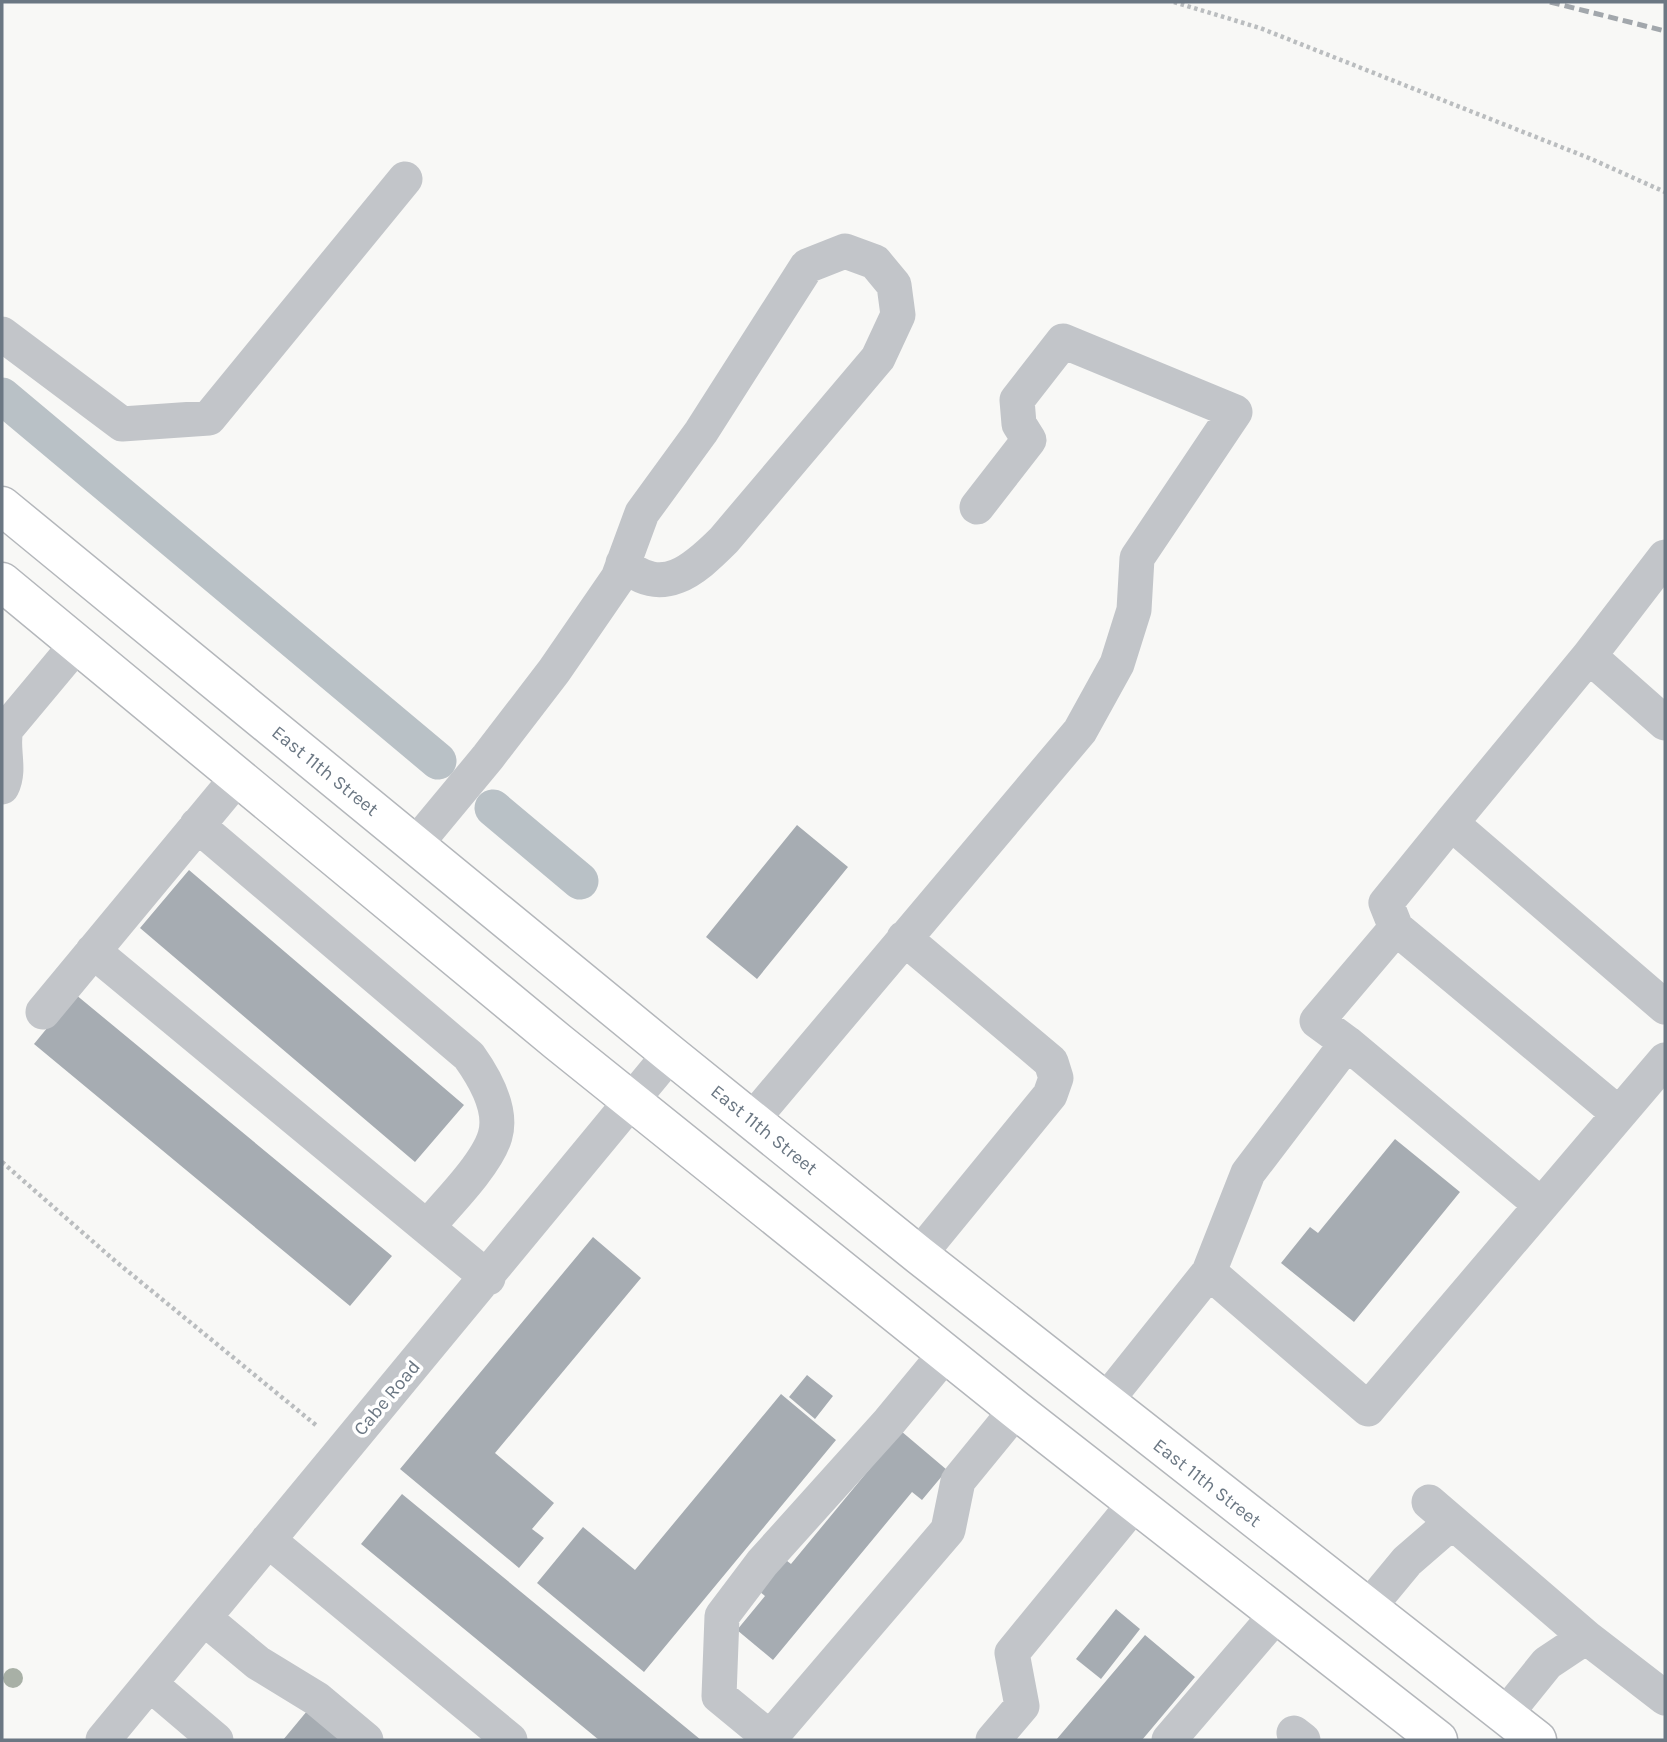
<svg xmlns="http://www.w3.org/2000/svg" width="1667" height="1742" font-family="Karla,sans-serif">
  <rect width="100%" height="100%" fill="#f8f8f6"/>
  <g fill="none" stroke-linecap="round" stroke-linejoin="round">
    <!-- canal -->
    <path stroke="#b9c1c6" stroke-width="37" d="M2,396l436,365
      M493,808l87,73"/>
  </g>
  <!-- building -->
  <path fill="#a6acb2" d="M797,825l51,42 -91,112 -51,-42z
    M189,870l275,235 -49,57 -275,-234z
    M75,994l317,262 -42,50 -316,-262z
    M1395,1139l65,53 -106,130 -73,-59 29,-36 8,6z
    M593,1237l48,41 -146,175 59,50 -22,26 12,9 -25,30 -119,-99z
    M807,1375l26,21 -18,23 -26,-22z
    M781,1394l55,46 -192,232 -107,-89 46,-56 52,43z
    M901,1431l46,39 -25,30 -10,-8 -139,168 -36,-30 28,-34 -13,-11 26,-31 13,10z
    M402,1494l299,246h-102l-238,-196z
    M1116,1609l24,20 -39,50 -25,-20z
    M1145,1635l50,42 -53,63h-86z
    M312,1705l42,35h-71z"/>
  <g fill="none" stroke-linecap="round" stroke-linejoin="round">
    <defs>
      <path id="major" d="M2,506l668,548 249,201 618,485
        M2,582l556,460 458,368 422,330"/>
    </defs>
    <!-- major casing -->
    <use href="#major" stroke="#b4b7bb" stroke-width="41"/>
    <!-- path -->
    <path stroke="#babdbf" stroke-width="4.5" stroke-dasharray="3.5 3.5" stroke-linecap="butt" d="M1174,2l86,26 329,130 76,34
      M2,1162l112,98 203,166"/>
    <!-- minor -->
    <path stroke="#c2c5c9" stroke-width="35" d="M2,334l120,90 87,-6 196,-239
      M1665,557l-76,99 76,67
      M2,787c9,-18 -1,-39 4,-58l71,-85
      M1451,823l138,-167
      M197,825l272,231c15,21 34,53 26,80 -8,28 -48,68 -68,91
      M415,845l73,-88 66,-86 64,-93 24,-65 59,-81 106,-166 38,-15 30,11 19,23 4,30 -20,43 -154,182c-30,30 -62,59 -101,23
      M1396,928l-10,-25 65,-80 214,184
      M904,938l147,124 5,16 -6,17 -131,160
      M93,951l395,327
      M43,1012l194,-234
      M1347,1043l-30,-22 79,-93 223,186
      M752,1120l328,-389 37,-67 17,-54 3,-52 98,-146 -172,-71 -46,59 2,24 10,16 -52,67
      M1209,1272l39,-99 99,-130 194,162
      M946,1353l-57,69 -127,141 -40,53 -3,80 51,42 178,-208 10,-49 58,-71
      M1105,1402l104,-130 159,137 297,-349
      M1429,1502l157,135
      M268,1540l242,200
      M1368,1608l39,-47 45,-39
      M204,1618l54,45 59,36 49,41
      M150,1684l66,56
      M1505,1715l42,-52 39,-26 79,61
      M1294,1733l9,7
      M103,1740l567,-686
      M993,1740l29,-34 -10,-53 123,-150
      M1169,1740l108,-126"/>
    <!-- major -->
    <use href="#major" stroke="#fff" stroke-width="38"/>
    <!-- rail -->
    <path stroke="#a2a7ac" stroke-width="5" stroke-dasharray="10 5" stroke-linecap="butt" d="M1550,2l115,29"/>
  </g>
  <!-- trees -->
  <circle fill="#a8b0a6" cx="13" cy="1678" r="10"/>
  <g text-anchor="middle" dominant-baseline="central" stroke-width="7" stroke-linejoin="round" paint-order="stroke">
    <!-- street labels -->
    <g font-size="19" fill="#6b7783" stroke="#fff">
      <text transform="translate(325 771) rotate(39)">East 11th Street</text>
      <text transform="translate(764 1130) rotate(39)">East 11th Street</text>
      <text transform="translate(387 1398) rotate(-50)">Cabe Road</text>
      <text transform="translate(1207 1483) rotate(38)">East 11th Street</text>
    </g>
  </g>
  <!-- border -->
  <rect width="1667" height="1742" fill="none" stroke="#6b7783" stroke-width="7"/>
</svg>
